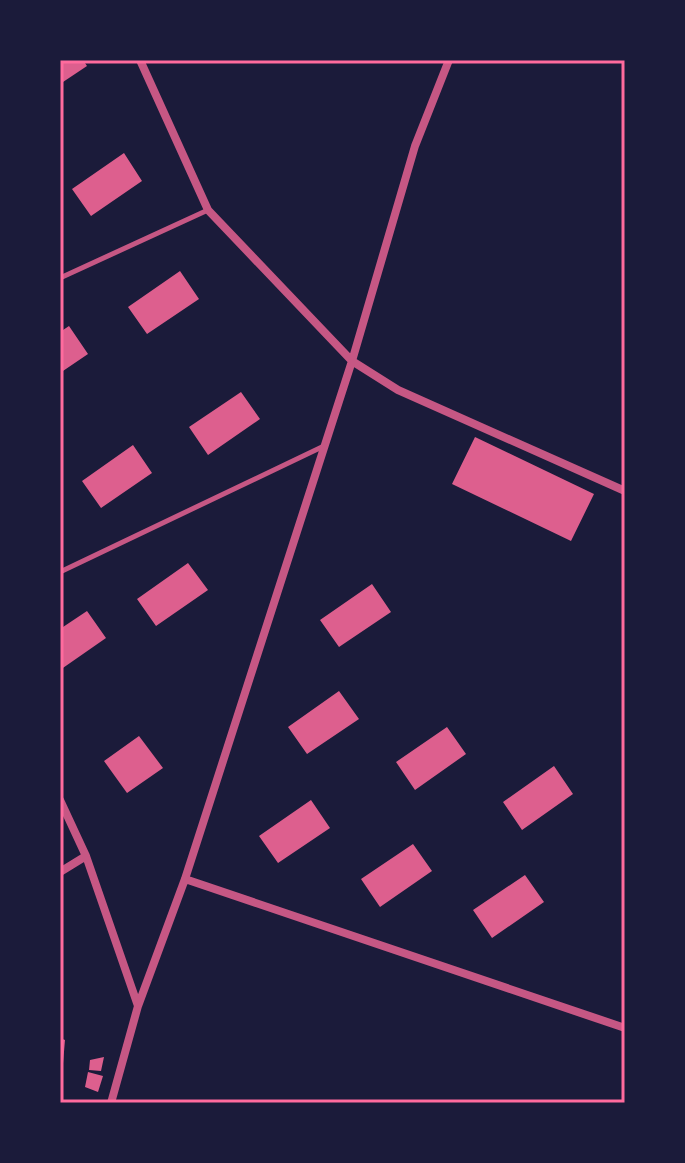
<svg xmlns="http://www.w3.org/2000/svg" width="685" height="1163" font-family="Manrope,sans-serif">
  <rect width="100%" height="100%" fill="#1b1b3a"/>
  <!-- building -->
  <path fill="#dd5f8e" d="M60,60h23l4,6 -27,18z
    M124,153l18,28 -51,35 -19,-27z
    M180,271l19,28 -52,35 -19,-27z
    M69,326l19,28 -28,19v-41z
    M241,392l19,27 -52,36 -19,-28z
    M475,437l119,57 -23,47 -119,-57z
    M133,445l19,28 -51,35 -19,-27z
    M188,563l20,27 -52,36 -19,-27z
    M372,584l19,28 -52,35 -19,-27z
    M87,611l19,27 -46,32v-41z
    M339,691l20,28 -52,35 -19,-27z
    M447,727l19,27 -51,36 -19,-28z
    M139,736l24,32 -36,25 -23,-32z
    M554,766l19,28 -51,36 -19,-28z
    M311,800l19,28 -52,35 -19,-27z
    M413,844l19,27 -52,36 -19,-28z
    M525,875l19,27 -52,36 -19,-28z
    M60,1038l5,2 -3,35h-2z
    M104,1057l-3,14 -12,-1 1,-10z
    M88,1072l15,4 -5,16 -13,-5z"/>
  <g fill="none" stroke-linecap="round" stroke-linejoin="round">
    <!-- service -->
    <path stroke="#c65784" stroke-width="5" d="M60,278l148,-68
      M60,572l264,-126"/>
    <!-- minor -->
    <path stroke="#c65784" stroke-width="8" d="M140,60l68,150 144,151 46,29 227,101
      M60,800l26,56 52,150 -27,97
      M60,872l26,-16
      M185,879l440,149
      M138,1006l47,-127 167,-518 63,-215 34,-86"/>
  </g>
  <!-- border -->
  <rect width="685" height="1163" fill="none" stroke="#1b1b3a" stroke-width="124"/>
  <rect x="62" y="62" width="561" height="1039" fill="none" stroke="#ff6b9d" stroke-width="3"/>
</svg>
